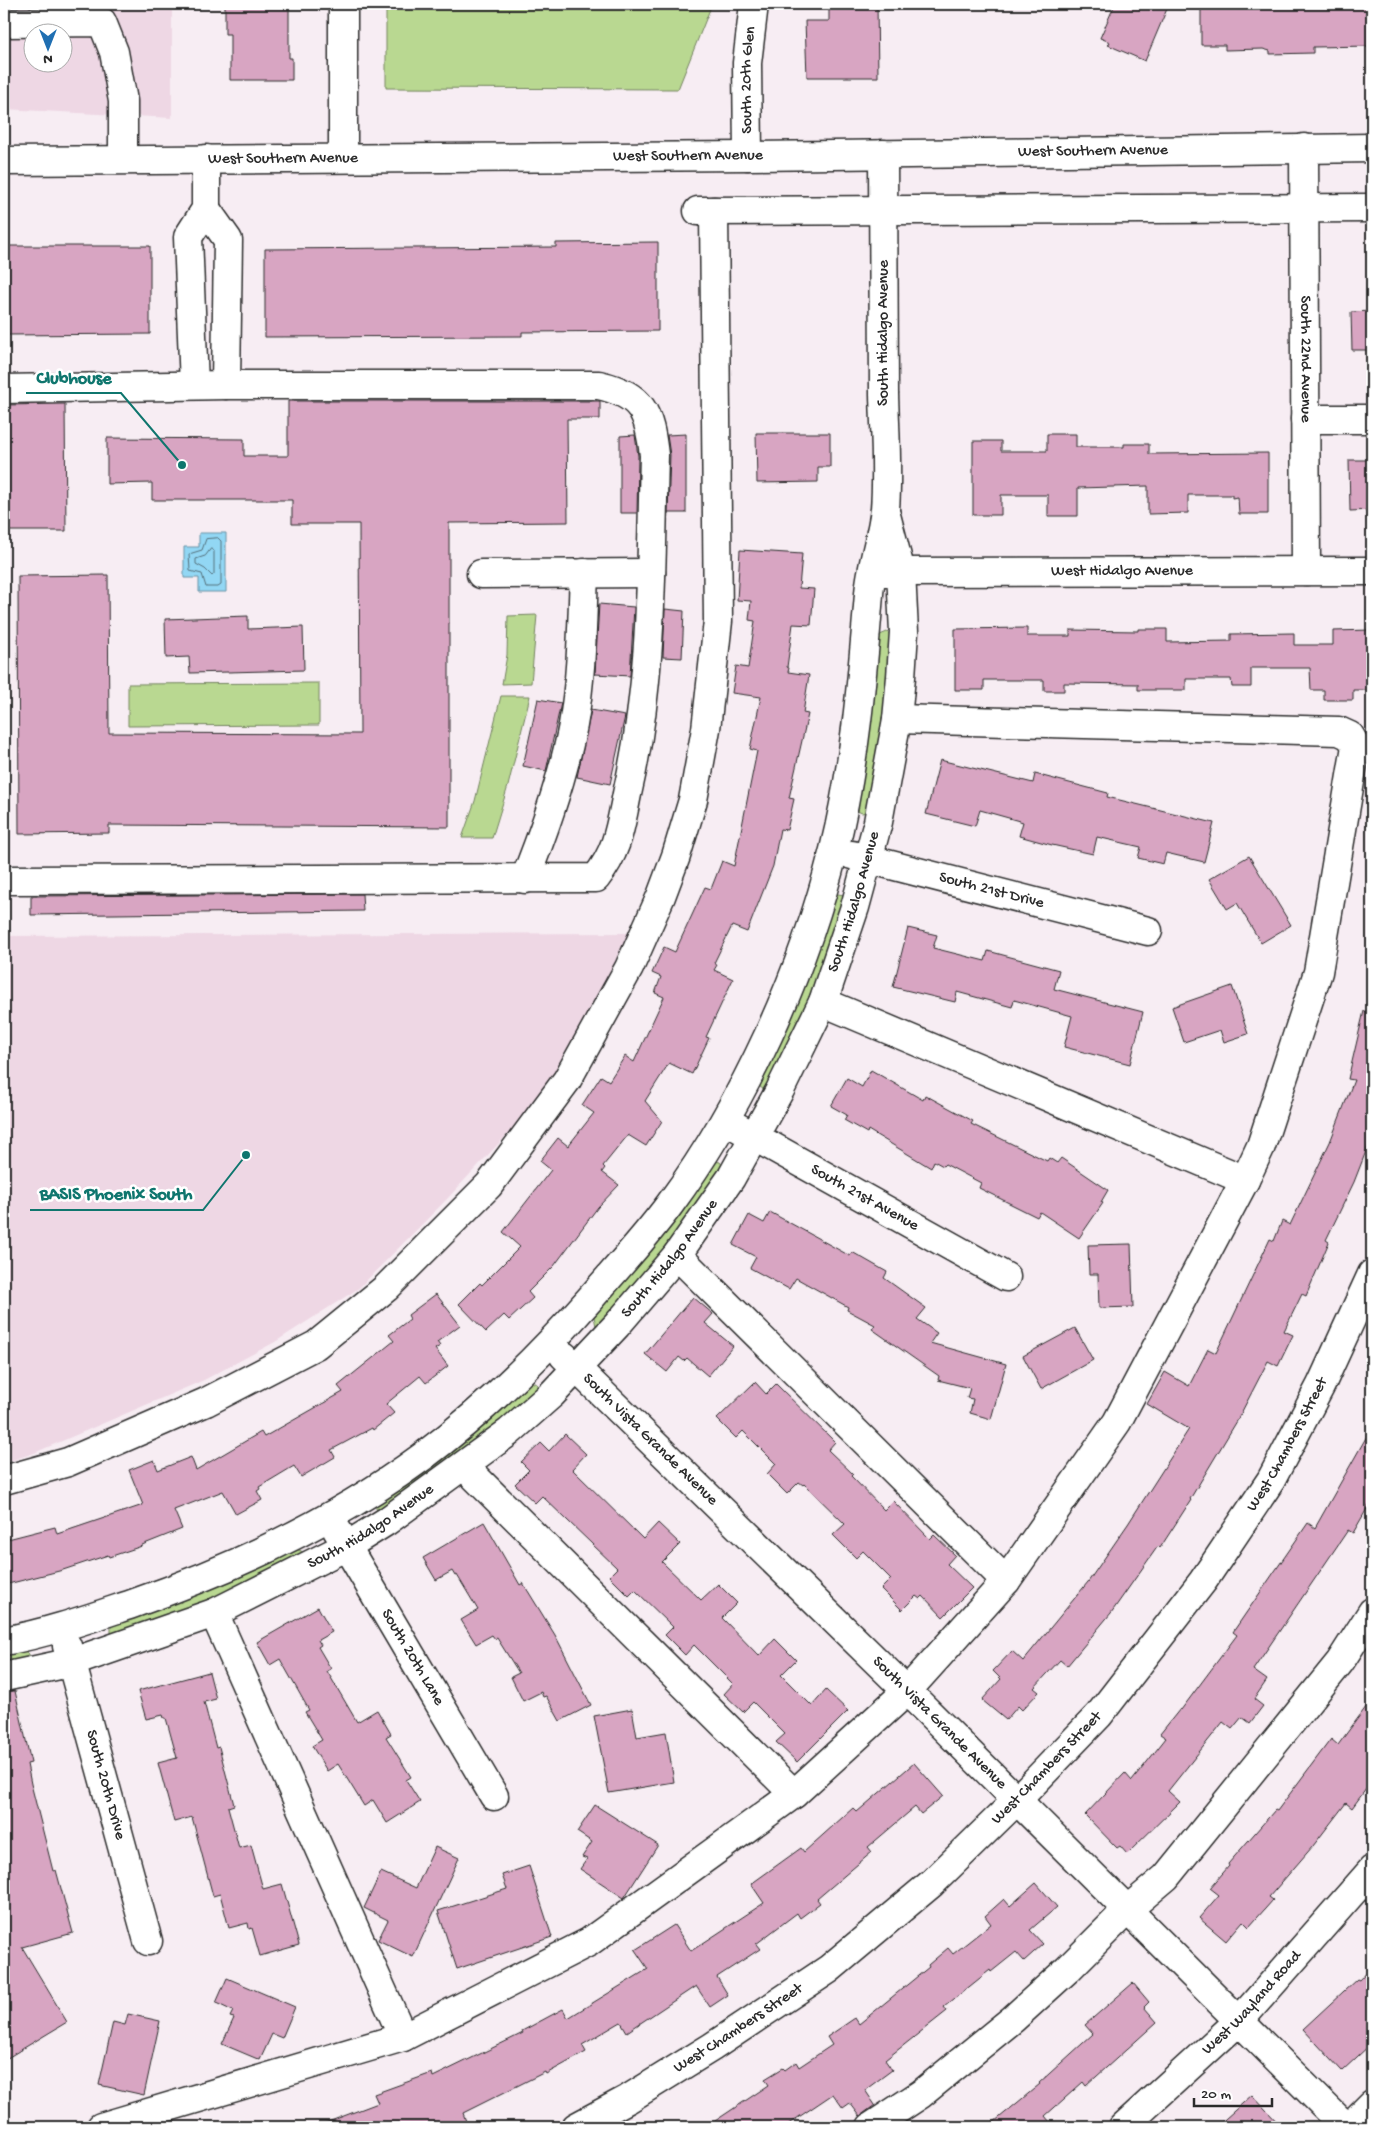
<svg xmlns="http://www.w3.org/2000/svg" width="1376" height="2131" font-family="'Gochi Hand',sans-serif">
  <rect width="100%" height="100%" fill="#f7edf3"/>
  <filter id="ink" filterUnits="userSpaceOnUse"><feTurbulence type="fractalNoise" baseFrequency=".02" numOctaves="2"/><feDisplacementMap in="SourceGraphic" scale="10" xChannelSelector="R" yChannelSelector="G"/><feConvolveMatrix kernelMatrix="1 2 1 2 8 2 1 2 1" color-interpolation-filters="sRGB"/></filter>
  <g filter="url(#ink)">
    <!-- built -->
    <path fill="#eed7e4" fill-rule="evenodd" d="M4,4h168v114l-168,-9zM32,32h30v30h-30z
      M633,933l-45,89 -59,89 -83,89 -87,88 -84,54 -71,38 -170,73 -30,10v-527z"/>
    <!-- green -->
    <path fill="#b9d891" stroke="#72825e" d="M386,4h326l-34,85 -292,-1z
      M537,615l-6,68 -29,1 5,-29 1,-39z
      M887,632l4,3v43l-23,134 -6,1 -5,-2 -1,-4 15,-86 7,-83 2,-3z
      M319,683v42l-191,1v-42z
      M501,696h29l-22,90 -16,52h-30l13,-37z
      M838,894l6,1 1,3 -34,104 -46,89 -7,-6 75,-189z
      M714,1161l6,1 3,4 -32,53 -92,107h-3l-2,-9 65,-78z
      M531,1382l6,2 3,4 -83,76 -80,47 -2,-6 90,-67z
      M297,1549l8,4 -129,66 -65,17v-10l107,-40z
      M25,1651l4,3v4l-25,10v-15z"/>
    <!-- water -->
    <path fill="#92d7f4" stroke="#6992a4" d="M199,533h27v59h-27v-14h-15v-31h15z"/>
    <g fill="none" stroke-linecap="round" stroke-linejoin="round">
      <!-- shore -->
      <path stroke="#54707b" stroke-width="1" d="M218,538l3,3v44l-3,2h-12l-4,-13 -12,-3 -1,-17 13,-4 4,-11z
        M211,549l3,2v23l-2,2 -7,-7 -9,-5v-5l9,-3z"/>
    </g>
    <!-- building -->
    <path fill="#d8a5c2" stroke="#2b2b2b" d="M225,4h64v54h3v22h-62v-46h-5z
      M829,4h48l1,73h-71l-2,-56h24z
      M1115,4h54l-24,57 -37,-16 2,-3 -10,-4z
      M1201,4h171v42l-59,1v6l-43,1v-3l-7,-2 -38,1v-5h-24z
      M658,242v89l-136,1v4l-257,1v-88l291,-2v-4z
      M4,246h146v88l-146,1z
      M1372,311v39h-20l-1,-38z
      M288,401h312v18h-33l1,103 -119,1v304l-340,-2v8l-90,1 -1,-258 90,-1 1,158 251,1 -1,-210h-67v-24h-140v-17l-45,1v-46l137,1v17h44z
      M65,404l1,127h-62v-126z
      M756,433h74v34h-12v15l-61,1z
      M686,434v79h-18l2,-58 -3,-20z
      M1047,434h29v13h48v-3h25v10l119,-1v61h-29l-1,-17 -6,1v-3h-44v18l-40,1v-28l-70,2v28h-30v-21h-47v20h-28v-74h28v10h46z
      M635,435l3,21 -1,57h-17v-77z
      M1349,460h23v50l-22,1z
      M740,550l62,4 -3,34 15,1 -3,36 -18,-1 -6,43 2,1 -1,4 21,3 -6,38 5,1 -19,84 5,1 -7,31 -7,-1 -7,37 -26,66 -15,-6 -18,37 3,2 -3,5 19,9 -27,58 3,1 -17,36 -23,-11 -24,38 17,20 -16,25 -18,-11 -25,31 2,2 -3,4 17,13 -21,22 -44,59 -26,26 5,6 -24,22 -5,-5 -18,17 -27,-28 21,-21 2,2 38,-38 -17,-15 48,-62 -11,-9 18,-23 10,8 26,-33 -12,-8 19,-29 8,5 16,-25 9,6 30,-65 -9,-4 6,-16 -9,-4 12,-26 11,5 30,-65 6,2 11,-28 12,5 23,-115 -7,-2 11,-52 -29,-4 4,-27 12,2 7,-47 -6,-1 2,-19 -14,-1z
      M599,604l35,3 -4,69 -35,-2z
      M665,609l19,2 -2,47 -19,-1z
      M248,616v13l55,-2 1,43 -114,3 -1,-16 -23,1 -1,-39z
      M1027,628v8h43v-6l68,1v-2h29v13l64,-1v-7l63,-1v12h39v-14l38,-1 1,60h-19v10h-29v-10h-13l-1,-22h-59v19h-19l-1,-8h-45v11h-48v-6l-74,-1v8h-20v-11h-60v10h-29v-61z
      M538,699l23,4 -15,68 -23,-5z
      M591,710l34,6 -15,68 -33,-7z
      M940,760l93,23 2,-9 73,19 -1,4 107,26 -10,39 -38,-9 -3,11 -25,-6 3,-11 -44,-10 -4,17 -41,-9 -33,-9 4,-14 -43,-12 -5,16 -49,-12z
      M1249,856l42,69 -30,18 -24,-40 -10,6 -18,-30z
      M362,894l1,17 -332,4v-19z
      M908,928l29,7 -4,13 52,13 3,-10 71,19 -5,19 89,23 -13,52 -66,-17 8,-31 -58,-16 -2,7 -55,-15 -2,10 -62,-15z
      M1232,986l16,48 -24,8 -4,-12 -36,12 -12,-35z
      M1364,1011l8,1v124l-18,46 -28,58 3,2 -23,54 -4,-2 -18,37 9,4 -15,31 -10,-5 -31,60 -47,78 1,1 -31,48 -2,-2 -47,67 -44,53 -7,-6 -26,28 5,4 -17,18 -4,-4 -12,14 -24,-20 19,-21 -8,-8 19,-20 11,10 65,-79 40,-58 61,-95 -42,-25 18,-32 24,14 19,-37 8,4 54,-114 4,2 8,-20 8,4 40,-83 24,-62 -6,-1z
      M871,1070l52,30 2,-5 48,26 -2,3 76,37 2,-3 8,5 4,-5 47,32 -7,12 2,1 -24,35 -39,-26 -3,5 -58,-29 2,-5 -36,-19 -2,2 -9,-5 -3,7 -63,-38 -1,3 -23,-13 3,-5 -16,-9 16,-28 15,9z
      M770,1212l80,44 2,-4 35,20 -3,6 42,30 -9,11 20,14 -7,10 76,21 -15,55 -21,-6 3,-14 -6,-1 3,-10 -32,-8 1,-4 -67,-47 3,-4 -28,-15 1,-3 -52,-29 -7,11 -39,-21 6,-11 -23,-12 16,-30 15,8z
      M1131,1244l2,63 -34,1 -1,-34h-9l-1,-29z
      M436,1294l24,31 -23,17 3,4 -5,3 13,17 -22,17 -6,-7 -34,28 8,9 -21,17 -1,-2 -41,22 4,7 -34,20 -7,-11 -35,21 1,2 -3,2 5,9 -26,14 -13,-23 -49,19 8,19 -40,16v1l-33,11 -1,-2 -45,15 -59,15v-45l51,-13 2,7 86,-29 -14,-35 25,-10 4,10 33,-13 5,13 65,-38 3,5 79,-45 -5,-6 56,-45 -5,-6 21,-16 -2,-4z
      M693,1297l20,17 -8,9 28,23 -25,30 -21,-18 -3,3 -5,-4 -12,15 -22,-18z
      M1075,1328l18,32 -52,29 -18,-33z
      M755,1382l11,12 10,-10 59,58 -7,8 25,24 -2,2 33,34 9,-9 37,38 4,-4 21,20 -8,9 25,24 -29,29 -20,-21 -3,3 -4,-3 -14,14 -21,-21 10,-10 -28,-28 -7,7 -23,-23 12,-11 -41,-40 -1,1 -4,-3 -12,12 -20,-20 9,-10 -33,-33 -7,7 -19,-19z
      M1372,1427v73l-19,33 -5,-3 -95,140 14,10 -13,19 9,7 -13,17 -8,-6 -10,12 -9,-7 -55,69 12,11 -53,52 -7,-8 -3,2 -32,-33 40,-42 7,8 34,-43 -6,-4 20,-25 1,1 56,-75 -4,-3 75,-109 7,5z
      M565,1434l21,20 -14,15 71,70 15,-16 22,21 -18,18 39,38 17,-16 19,19 -15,15 37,38 16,-17 21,21 -15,15 31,31 14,-16 22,21 -51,51 -21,-20 9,-8 -32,-32 -10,10 -19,-18 9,-10 -39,-39 -9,10 -20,-20 8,-8 -38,-37 -6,6 -20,-20 8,-8 -75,-72 -7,7 -20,-19 14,-14 -8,-8 20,-19 8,8z
      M484,1522l36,63 3,-2 32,52 36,70 -31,16 -14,-25 -3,1 -2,-5 -18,9 -12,-24 8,-4 -22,-35 -2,1 -3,-4 -16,9 -15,-24 17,-10 -21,-35 -2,1 -3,-5 -16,9 -13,-22z
      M318,1607l14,25 -14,8 3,5 -3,2 13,22 -4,2 30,51 20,-12 14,24 -5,3 25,40 -5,3 14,22 -33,21 -14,-23 -9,6 -26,-42 -11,7 -15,-25 10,-6 -17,-28 4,-2 -29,-51 -10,6 -13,-23z
      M209,1672l7,27 -12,3 12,46 3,-1 15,58 -6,2 11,41 12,-3 12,44 19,-5 17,61 -39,11 -8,-28 -3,1 -1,-6 -19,5 -9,-34 -7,2 -21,-79 -18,5 -16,-59 19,-5 -11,-40h-2l-1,-3 -17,4 -8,-28z
      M15,1691l16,72 -4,1 4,20 22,87 3,-1 17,63 -51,14 45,75 -63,38v-368z
      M1372,1699v82l-20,27 -6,-5 -33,43 -44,51 4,3 -24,27 -6,-6 -17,20 -27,-23 20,-23 -9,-7 19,-22 -1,-2 47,-54 2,1 54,-72 7,6z
      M632,1709l5,28 29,-5 8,50 -65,11 -15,-77z
      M914,1763l29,33 -22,18 -6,-7 -47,40 4,5 -55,47 3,4 -20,15 -3,-5 -41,31 4,5 -43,28 11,18 -18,12 -14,-21 -69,46 -6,-10 -39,23 4,7 -40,22 -1,-2 -82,41 5,14h-148v-2l58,-22 -4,-9 58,-21 1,4 90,-44 -1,-2 41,-22 5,9 80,-49 -13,-19 39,-25 17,26 73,-48 -13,-19 50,-36 3,4 49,-44 4,4z
      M595,1805l63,40 -34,53 -44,-29 7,-10 -5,-2 10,-15 -15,-10z
      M435,1847l24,11 -46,99 -35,-17 10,-20 -24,-12 17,-36 35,16z
      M529,1866l23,71 -95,32 -19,-58 69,-22 -5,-14z
      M1036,1883l21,24 -27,23 13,14 -19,17 -8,-9 -25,20 -1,-2 -46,37 3,4 -62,49 7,10 -27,20 10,15 -15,11 -10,-13 -7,5 -10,-14 -49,33h-78l63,-42 -4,-6 18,-11 2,2 11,-8 3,5 33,-22 -5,-8 28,-19 4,6 70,-57 -1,-2 20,-17 5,6 38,-30 -6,-8 19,-17 6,7z
      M1372,1966v77l-30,28 -39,-42 54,-50 2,1z
      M227,1978l68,29 -13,31 -10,-4 -12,26 -38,-16 12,-26 -4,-1 3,-6 -17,-8z
      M1133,1983l16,19 -5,5 13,15 -71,64 -3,-4 -38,34 9,11h-66l52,-43 -1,-1 54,-49 -8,-9z
      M128,2014l32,7 -16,74 -45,-10 14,-63 12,3z
      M1252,2095l30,32h-66z"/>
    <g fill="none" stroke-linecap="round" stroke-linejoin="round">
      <defs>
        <g id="minor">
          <path d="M343,4v154"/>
          <path d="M4,23l98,-1 12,30 9,49v58"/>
          <path id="s1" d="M1304,148l2,423"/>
          <path id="s2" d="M748,156l-1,-93 7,-59"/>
          <path d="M206,209l22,31 -2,145"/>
          <path d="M698,211l674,-3"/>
          <path d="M194,385l-6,-148 18,-28v-50"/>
          <path d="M4,389l222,-4h373c44,10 50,28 55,70 -3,113 -1,228 -27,339 -7,34 -9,56 -31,84l-592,2"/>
          <path d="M1305,419h67"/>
          <path id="s3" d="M882,572l490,-1"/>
          <path d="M481,574l170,-1"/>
          <path id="s4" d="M852,855l296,76"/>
          <path d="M525,879c20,-50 38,-101 48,-154 9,-50 9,-102 11,-152"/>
          <path d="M823,1002l422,178"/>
          <path id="s5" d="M737,1127l269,150"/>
          <path d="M677,1255l329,326"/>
          <path id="s6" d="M564,1356l343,335 439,436"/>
          <path d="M464,1466l330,328"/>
          <path d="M4,1480l64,-18 138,-60 110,-57 70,-57 103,-103 78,-105 62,-112 32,-72 15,-40 17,-56 13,-71 12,-108 -4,-410"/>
          <path id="s7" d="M337,1530l157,266"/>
          <path d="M214,1613l189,424"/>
          <path d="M4,1641c44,-8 86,-23 128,-37 103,-36 202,-82 290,-147 62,-46 116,-99 167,-157 27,-31 56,-62 81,-96 75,-102 133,-231 164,-354 21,-85 28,-170 35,-256 2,-29 13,-57 16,-85 3,-38 0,-77 -1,-115 0,-80 0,-160 -1,-240"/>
          <path id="s8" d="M67,1646l81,295"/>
          <path id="s9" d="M4,1677l69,-15 141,-49 133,-67 40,-25 122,-89 43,-38 65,-69 60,-70 54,-77 49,-88 43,-88 32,-95 23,-85 19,-103 4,-42 3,-45 -3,-60 -15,-57"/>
          <path d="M101,2127l302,-90 186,-95 205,-148 113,-103 99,-110 111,-159 128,-242 16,-34 57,-174 38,-226 -6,-10 -11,-5 -442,-12"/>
          <path id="s10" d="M576,2127l52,-28 84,-52 117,-78 103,-86 84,-82 83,-86 104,-134 68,-101 50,-95 51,-111"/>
          <path d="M871,2127l50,-33 92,-75 55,-50 59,-59 39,-33 174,-215 32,-50"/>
          <path id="s11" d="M1123,2127l117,-107 132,-150"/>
          <path d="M1349,2127l23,-23"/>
        </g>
        <g id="major">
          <path id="s12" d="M4,161l744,-5 624,-8"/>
        </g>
      </defs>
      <!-- minor casing -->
      <use href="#minor" stroke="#2b2b2b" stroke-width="31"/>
      <!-- major casing -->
      <use href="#major" stroke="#2b2b2b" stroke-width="31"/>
      <!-- minor -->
      <use href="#minor" stroke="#fff" stroke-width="28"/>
      <!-- major -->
      <use href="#major" stroke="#fff" stroke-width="28"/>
    </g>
  </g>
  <g text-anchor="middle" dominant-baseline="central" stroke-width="5" stroke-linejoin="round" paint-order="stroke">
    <!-- street labels -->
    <g font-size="16" fill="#2b2b2b" stroke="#fff">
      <text stroke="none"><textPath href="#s2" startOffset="76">South 20th Glen</textPath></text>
      <text stroke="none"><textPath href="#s12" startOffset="1089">West Southern Avenue</textPath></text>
      <text stroke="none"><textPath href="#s12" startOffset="684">West Southern Avenue</textPath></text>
      <text stroke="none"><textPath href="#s12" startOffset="279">West Southern Avenue</textPath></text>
      <text transform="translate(884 333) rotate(-90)">South Hidalgo Avenue</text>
      <text stroke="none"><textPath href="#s1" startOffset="211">South 22nd Avenue</textPath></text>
      <text stroke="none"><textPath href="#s3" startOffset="240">West Hidalgo Avenue</textPath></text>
      <text stroke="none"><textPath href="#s4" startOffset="144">South 21st Drive</textPath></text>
      <text stroke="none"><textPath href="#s9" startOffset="1209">South Hidalgo Avenue</textPath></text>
      <text stroke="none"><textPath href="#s5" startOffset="146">South 21st Avenue</textPath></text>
      <text stroke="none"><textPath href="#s9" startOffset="804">South Hidalgo Avenue</textPath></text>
      <text stroke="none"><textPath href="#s6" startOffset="120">South Vista Grande Avenue</textPath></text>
      <text stroke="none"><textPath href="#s10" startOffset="1000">West Chambers Street</textPath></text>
      <text stroke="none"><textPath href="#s9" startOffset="399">South Hidalgo Avenue</textPath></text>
      <text stroke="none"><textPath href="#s7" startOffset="148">South 20th Lane</textPath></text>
      <text stroke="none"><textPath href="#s6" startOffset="525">South Vista Grande Avenue</textPath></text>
      <text stroke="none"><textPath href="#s10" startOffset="595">West Chambers Street</textPath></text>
      <text stroke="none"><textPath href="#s8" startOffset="144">South 20th Drive</textPath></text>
      <text stroke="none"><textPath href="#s11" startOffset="179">West Wayland Road</textPath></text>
      <text stroke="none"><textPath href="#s10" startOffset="190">West Chambers Street</textPath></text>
    </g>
  </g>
  <!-- callouts -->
  <path fill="none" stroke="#0f766e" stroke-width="2" d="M182 465L121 393H26M246 1155L203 1210H30"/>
  <g fill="#0f766e" stroke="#fff" stroke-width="2">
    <circle cx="182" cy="465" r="5"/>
    <circle cx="246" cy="1155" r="5"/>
  </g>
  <g font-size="18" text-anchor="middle" font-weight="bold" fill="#0f766e" stroke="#fff" stroke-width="5" stroke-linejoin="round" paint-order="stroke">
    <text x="74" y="383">Clubhouse</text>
    <text x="116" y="1199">BASIS Phoenix South</text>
  </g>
  <!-- margin -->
  <rect width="1376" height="2131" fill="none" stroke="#fff" stroke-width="20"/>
  <rect x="10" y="10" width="1356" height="2111" fill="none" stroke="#2b2b2b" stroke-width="2" filter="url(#ink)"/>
  <!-- north arrow -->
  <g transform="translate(48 48) rotate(180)"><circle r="24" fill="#ffffff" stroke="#aaaaaa"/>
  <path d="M0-4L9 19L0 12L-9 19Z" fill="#1f6fb2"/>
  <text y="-8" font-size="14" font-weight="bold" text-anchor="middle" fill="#2b2b2b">N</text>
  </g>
  <!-- scale -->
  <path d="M1194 2098v8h78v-8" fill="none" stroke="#2b2b2b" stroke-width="2.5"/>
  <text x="1201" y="2098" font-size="15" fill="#2b2b2b" stroke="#ffffff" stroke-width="4" paint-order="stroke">20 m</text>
</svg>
